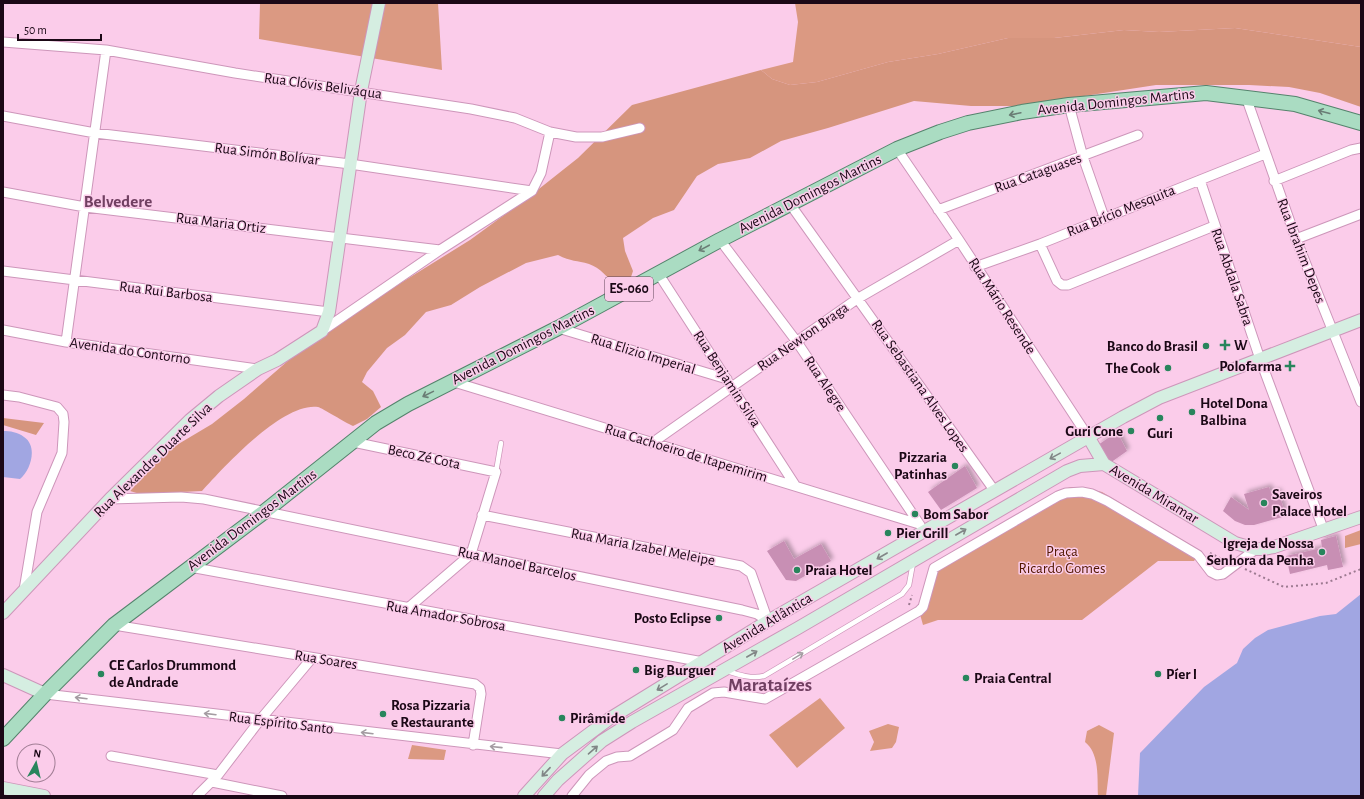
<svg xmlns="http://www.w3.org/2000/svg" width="1364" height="799" font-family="'Alegreya Sans',sans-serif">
  <defs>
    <filter id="shadow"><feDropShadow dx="3" dy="-3" stdDeviation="2" flood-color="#0004"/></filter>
  </defs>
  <rect width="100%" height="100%" fill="#fbccea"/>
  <!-- green -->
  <path fill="#db9982" d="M260,3h178l4,67 -183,-31z
    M795,3h566v44l-126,-19 -76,4 -35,-2 -70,8h-46l-70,16 -50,8 -71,20 -27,3 -18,-6 -11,-9 32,-8 5,-40z
    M1072,487l13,1 17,4 99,59 -7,10h-36l-76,59h-144l-15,5 -5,-18 13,-42 132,-76z
    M1361,530v14l-16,4v-12z
    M820,698l25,30 -48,40 -28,-33z
    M888,724l11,3 -3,15 -4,6 -22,3 4,-9 -5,-11z
    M1099,725l15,8 -8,63h-8c-1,-18 2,-42 -13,-54l2,-11z
    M412,745l34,5 -2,10 -36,-1z"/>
  <!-- forest -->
  <path fill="#d6957e" d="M1235,28l126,19v60l-41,-14 -31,-6 -40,-2h-93l-137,21h-48l-57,-5 -86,27 -47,13 -31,17 -32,6 -21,12 -23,34 -21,8 -30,20 2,13 8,20 -4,12 -14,3c-7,-9 -15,-18 -26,-22 -12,-4 -18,-2 -31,-9l-32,8 -46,24 -29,18 -25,7 -21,23 -18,13 -20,24 -5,10 11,9 8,16 -14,12 -14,7c-7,-3 -31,-18 -35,-19 -35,-5 -93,59 -116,84l-62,3 -10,-3 40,-42 42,-25 32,-25 53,-46 41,-31 132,-82 60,-44 48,-38 54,-53 129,-35 11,9 18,6 27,-3 71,-20 50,-8 70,-16h46l70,-8 35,2z
    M3,418l41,5 -8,12 -33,-10z"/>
  <!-- water -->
  <path fill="#a1a6e2" d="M3,431c7,0 15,1 21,6 14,9 7,33 -4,42l-17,-2z
    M1361,594v202h-223l2,-43 64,-66 33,-24 6,-14 12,-11 13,-8 52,-14 16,-2z"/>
  <!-- building -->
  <path fill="#c88fb4" filter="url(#shadow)" d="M1117,432l10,19 -17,12 -12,-18z
    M965,466l12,22 -36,22 -13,-18z
    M1269,487l2,6 7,-2 8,25 -32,9h-9l-10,-4 -12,-10 8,-14 18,13 -5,-16z
    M1336,536l7,31 -15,3 -1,-5 -37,9 -4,-18 36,-8 -1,-8z
    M784,541l10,18 27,-15 10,17 -35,20 -10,-1 -19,-29z"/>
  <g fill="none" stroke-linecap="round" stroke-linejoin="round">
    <defs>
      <path id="lane" d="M496,472l5,-29
        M727,671c12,4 25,8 37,5l138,-82 7,-9 4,-22"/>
      <path id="street" d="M3,42l103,8 129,23 236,36 44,9 35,14 26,5h26l38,-9
        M1246,97l50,142 65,163
        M1069,105l14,52 21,60
        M3,116l92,17 255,31 182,27
        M897,149l62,91 130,198
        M1200,180l60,179 64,172
        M1274,181l77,-31 10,-2
        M3,192l82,15 355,43
        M790,204l204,286
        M938,210l200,-75
        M1296,239l65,-25
        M720,240l77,102 123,183
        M1040,244l17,37 5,4h6l146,-59
        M975,267l65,-23 225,-90
        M3,271l326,41
        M658,273l137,212
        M558,328l169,51
        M3,330l63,12 192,27
        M322,331l118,-81 92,-59 9,-18 9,-41
        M66,342l40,-292
        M454,382l465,142
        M3,395l16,2 38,10 6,7 1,8 -2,31 -25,59 -13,78
        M353,442l143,30 -25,82 -64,55
        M652,443l205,-144 102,-59
        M110,499l71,-2 23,2 538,111 15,4 11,7
        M482,515l259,51 10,7 17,48
        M190,567l513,95
        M114,625l361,59 5,4 1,6 -8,51
        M45,694l517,60
        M111,756l107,19
        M212,782l70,14
        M197,796l21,-21 42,-55 52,-62
        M572,796l17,-21 17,-14 11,-4 13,-1 43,-26 15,-22 25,-15 11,-1 41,7 154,-88 4,-4 11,-39 124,-72 8,-3 16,-1 10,2 15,7 91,54 13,17 6,3 6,-1 33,-25"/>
      <path id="secondary" d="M1089,438l15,26
        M1104,464l131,79 21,6h7l11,-2 87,-30
        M3,613l107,-114 80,-79 29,-24 39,-27 19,-9 45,-29 7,-19 32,-221 18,-88
        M3,675l42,19
        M3,788l41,8
        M524,796l38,-42 47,-35 159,-98 355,-204 36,-19 202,-78
        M544,796l14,-16 44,-39 30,-19 166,-94 269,-157 13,-5 24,-2"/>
      <path id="primary" d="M3,739l42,-45 69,-69 150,-113 112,-89 32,-19 150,-76 162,-88 177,-91 43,-17 28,-9 54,-11 47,-7 137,-12 89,11 66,19"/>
    </defs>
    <!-- lane casing -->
    <use href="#lane" stroke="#cd96ba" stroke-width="6"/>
    <!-- street casing -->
    <use href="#street" stroke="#cd96ba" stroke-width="11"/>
    <!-- secondary casing -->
    <use href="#secondary" stroke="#cd96ba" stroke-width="14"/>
    <!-- primary casing -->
    <use href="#primary" stroke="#54836c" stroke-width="16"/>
    <!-- path -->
    <path stroke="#9d7a91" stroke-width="2" stroke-dasharray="2 3" stroke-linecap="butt" d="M1210,553l14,7
      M1245,569l39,18 42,-4 35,-14
      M909,605l3,-10"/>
    <!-- lane -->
    <use href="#lane" stroke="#fff" stroke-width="4.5"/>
    <!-- street -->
    <use href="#street" stroke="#fff" stroke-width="9"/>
    <!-- secondary -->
    <use href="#secondary" stroke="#d5eee1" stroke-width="12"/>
    <!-- primary -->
    <use href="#primary" stroke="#aadcc2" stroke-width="14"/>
  </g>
  <!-- one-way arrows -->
  <defs><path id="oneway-shaft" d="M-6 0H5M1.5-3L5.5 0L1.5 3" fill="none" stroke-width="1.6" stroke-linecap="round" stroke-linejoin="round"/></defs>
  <g stroke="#6a7d75">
    <use href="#oneway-shaft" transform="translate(1324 112) rotate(-165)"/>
    <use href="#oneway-shaft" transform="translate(1015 114) rotate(168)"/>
    <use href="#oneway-shaft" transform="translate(704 248) rotate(152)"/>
    <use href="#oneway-shaft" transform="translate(428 394) rotate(154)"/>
  </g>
  <g stroke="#818686">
    <use href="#oneway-shaft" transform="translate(1055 456) rotate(151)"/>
    <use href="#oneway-shaft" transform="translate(961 532) rotate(-30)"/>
    <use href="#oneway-shaft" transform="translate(882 556) rotate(150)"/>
    <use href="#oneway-shaft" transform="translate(752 654) rotate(-30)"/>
    <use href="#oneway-shaft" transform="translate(662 687) rotate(149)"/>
    <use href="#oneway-shaft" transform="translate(593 750) rotate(-41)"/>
    <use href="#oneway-shaft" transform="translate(546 772) rotate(133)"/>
  </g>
  <g stroke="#a49ca2">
    <use href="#oneway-shaft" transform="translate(798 656) rotate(-31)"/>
    <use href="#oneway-shaft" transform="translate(81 698) rotate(-173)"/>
    <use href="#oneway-shaft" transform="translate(210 714) rotate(-173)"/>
    <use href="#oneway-shaft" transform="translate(367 733) rotate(-173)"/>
    <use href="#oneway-shaft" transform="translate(496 747) rotate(-174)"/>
  </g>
  <!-- markers -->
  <g fill="#28855c" stroke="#fbccea" stroke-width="1.5">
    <path d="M1223 339h4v4h4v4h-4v4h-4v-4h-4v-4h4z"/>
    <circle cx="1206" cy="346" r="4"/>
    <path d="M1288 360h4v4h4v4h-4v4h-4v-4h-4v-4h4z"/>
    <circle cx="1168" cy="368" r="4"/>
    <circle cx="1192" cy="412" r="4"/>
    <circle cx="1160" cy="418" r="4"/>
    <circle cx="1131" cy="431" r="4"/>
    <circle cx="955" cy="466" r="4"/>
    <circle cx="1264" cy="503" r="4"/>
    <circle cx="915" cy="514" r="4"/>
    <circle cx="888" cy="533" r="4"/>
    <circle cx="1322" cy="552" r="4"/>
    <circle cx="797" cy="570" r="4"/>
    <circle cx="719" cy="618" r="4"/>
    <circle cx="636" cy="670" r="4"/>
    <circle cx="101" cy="674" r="4"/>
    <circle cx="1158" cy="674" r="4"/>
    <circle cx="966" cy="678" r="4"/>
    <circle cx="383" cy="714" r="4"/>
    <circle cx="562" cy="718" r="4"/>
  </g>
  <g text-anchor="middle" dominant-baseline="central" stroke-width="3" stroke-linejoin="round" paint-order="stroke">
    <!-- shield labels -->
    <rect fill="#fbccea" stroke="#5e4356" stroke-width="1" x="605" y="277" width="48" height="24" rx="3"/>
    <g font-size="14" font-weight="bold" fill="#1b0816">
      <text x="629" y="289">ES-060</text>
    </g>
    <!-- street labels -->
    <g font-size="15" fill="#1b0816" stroke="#fbccea">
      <text transform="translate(323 86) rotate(8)">Rua Clóvis Beliváqua</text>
      <text transform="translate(1116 102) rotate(-6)">Avenida Domingos Martins</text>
      <text transform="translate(267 154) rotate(7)">Rua Simón Bolívar</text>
      <text transform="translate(1038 173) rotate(-20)">Rua Cataguases</text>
      <text transform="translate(810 194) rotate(-27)">Avenida Domingos Martins</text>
      <text transform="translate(1121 211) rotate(-22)">Rua Brício Mesquita</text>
      <text transform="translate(221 223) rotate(7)">Rua Maria Ortiz</text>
      <text transform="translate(1301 251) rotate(69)">Rua Ibrahim Depes</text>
      <text transform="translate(1232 277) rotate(71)">Rua Abdala Sabra</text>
      <text transform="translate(166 292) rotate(7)">Rua Rui Barbosa</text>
      <text transform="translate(1002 306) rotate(57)">Rua Mário Resende</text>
      <text transform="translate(803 337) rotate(-35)">Rua Newton Braga</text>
      <text transform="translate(523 345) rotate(-27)">Avenida Domingos Martins</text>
      <text transform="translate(130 351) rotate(8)">Avenida do Contorno</text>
      <text transform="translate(643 354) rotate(17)">Rua Elizio Imperial</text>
      <text transform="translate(727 379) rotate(57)">Rua Benjamin Silva</text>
      <text transform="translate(825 384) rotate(56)">Rua Alegre</text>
      <text transform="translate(920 386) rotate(55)">Rua Sebastiana Alves Lopes</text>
      <text transform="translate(686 453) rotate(17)">Rua Cachoeiro de Itapemirim</text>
      <text transform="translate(424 457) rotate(12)">Beco Zé Cota</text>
      <text transform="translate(153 460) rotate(-44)">Rua Alexandre Duarte Silva</text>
      <text transform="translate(1154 494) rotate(31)">Avenida Miramar</text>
      <text transform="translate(252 520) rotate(-37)">Avenida Domingos Martins</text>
      <text transform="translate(643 547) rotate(11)">Rua Maria Izabel Meleipe</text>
      <text transform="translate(517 564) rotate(12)">Rua Manoel Barcelos</text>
      <text transform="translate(446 616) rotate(10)">Rua Amador Sobrosa</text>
      <text transform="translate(767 623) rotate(-31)">Avenida Atlântica</text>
      <text transform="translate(326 660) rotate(9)">Rua Soares</text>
      <text transform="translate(281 723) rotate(7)">Rua Espírito Santo</text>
    </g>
    <!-- poi labels -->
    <g font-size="15" font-weight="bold" fill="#1b0816" stroke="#fbccea" text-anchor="start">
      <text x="1234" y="345">W</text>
      <text x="1198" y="346" text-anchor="end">Banco do Brasil</text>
      <text x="1282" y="366" text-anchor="end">Polofarma</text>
      <text x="1160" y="368" text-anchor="end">The Cook</text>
      <text x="1200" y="403">Hotel Dona<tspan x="1200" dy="17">Balbina</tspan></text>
      <text x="1123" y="431" text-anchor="end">Guri Cone</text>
      <text x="1160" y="433" text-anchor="middle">Guri</text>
      <text x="947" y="457" text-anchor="end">Pizzaria<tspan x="947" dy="17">Patinhas</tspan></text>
      <text x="1272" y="494">Saveiros<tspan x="1272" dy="17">Palace Hotel</tspan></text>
      <text x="923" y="514">Bom Sabor</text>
      <text x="896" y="533">Pier Grill</text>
      <text x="1314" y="543" text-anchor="end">Igreja de Nossa<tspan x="1314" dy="17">Senhora da Penha</tspan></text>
      <text x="805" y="570">Praia Hotel</text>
      <text x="711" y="618" text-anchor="end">Posto Eclipse</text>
      <text x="109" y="665">CE Carlos Drummond<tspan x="109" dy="17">de Andrade</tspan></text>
      <text x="644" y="670">Big Burguer</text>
      <text x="1166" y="674">Píer I</text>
      <text x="974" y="678">Praia Central</text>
      <text x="391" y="705">Rosa Pizzaria<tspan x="391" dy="17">e Restaurante</tspan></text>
      <text x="570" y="718">Pirâmide</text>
    </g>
    <!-- park labels -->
    <g font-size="15" fill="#521801" stroke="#fbccea">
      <text x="1062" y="551">Praça<tspan x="1062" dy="17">Ricardo Gomes</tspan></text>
    </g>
    <!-- quarter labels -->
    <g font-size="17" font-weight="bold" fill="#714062" stroke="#fbccea">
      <text x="118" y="201">Belvedere</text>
    </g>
    <!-- district labels -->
    <g font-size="19" font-weight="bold" fill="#714062" stroke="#fbccea">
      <text x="770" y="685">Marataízes</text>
    </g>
  </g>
  <!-- border -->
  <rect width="1364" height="799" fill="none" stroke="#1b0816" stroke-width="8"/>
  <!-- north arrow -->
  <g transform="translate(36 763) rotate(8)"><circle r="19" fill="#fbccea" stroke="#a17e95"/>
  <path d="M0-3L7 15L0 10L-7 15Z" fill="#28855c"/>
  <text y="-6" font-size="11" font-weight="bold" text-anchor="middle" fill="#1b0816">N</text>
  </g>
  <!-- scale -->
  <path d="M18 34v6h83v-6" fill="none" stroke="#1b0816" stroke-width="2"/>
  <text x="24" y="34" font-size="12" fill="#1b0816" stroke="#fbccea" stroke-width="3" paint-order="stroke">50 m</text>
</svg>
